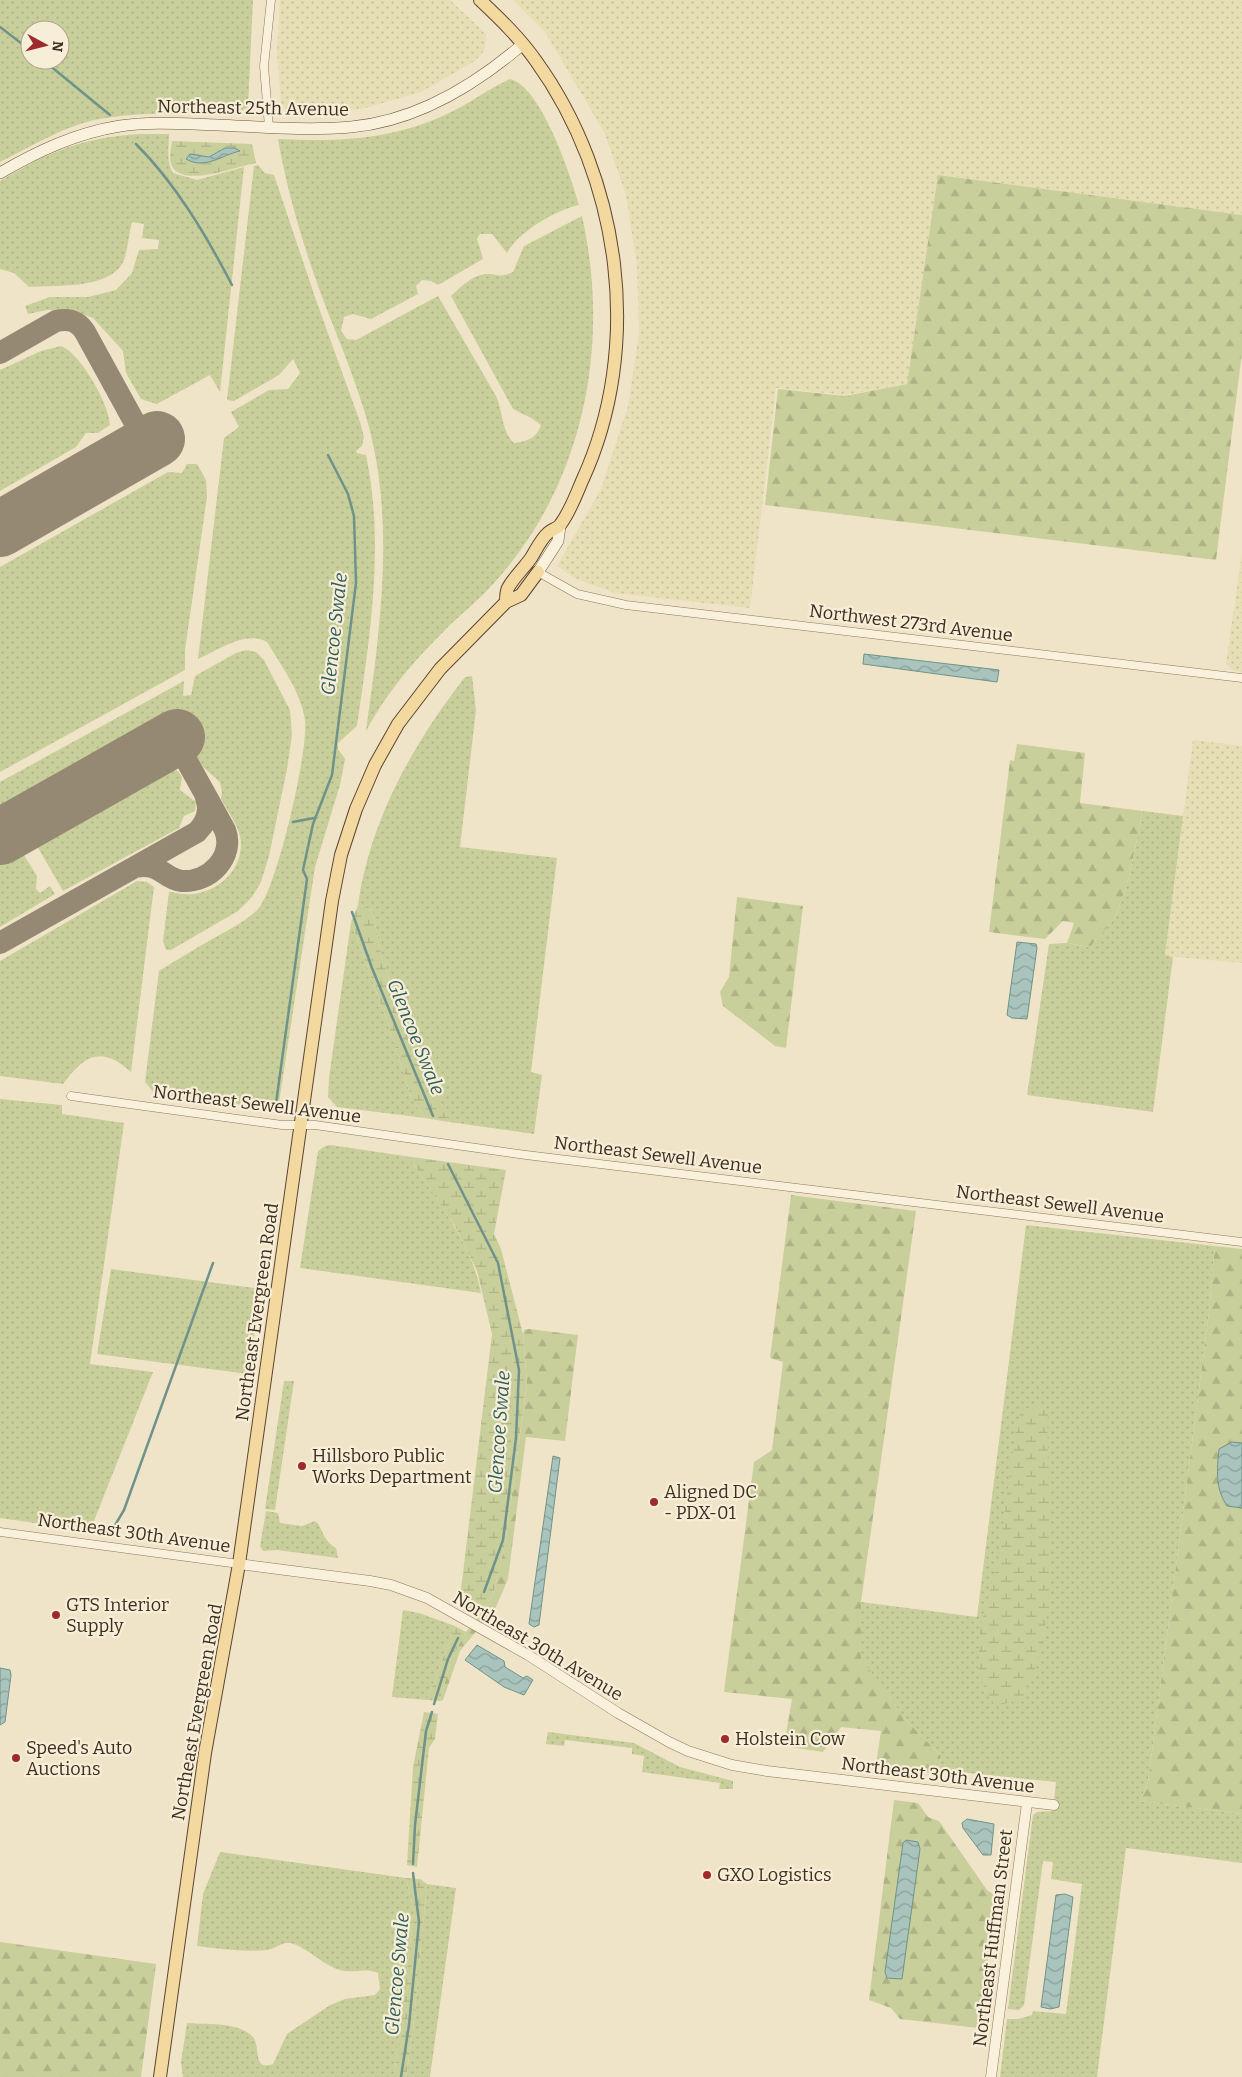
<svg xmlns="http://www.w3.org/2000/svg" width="1242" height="2077" font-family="Bitter,serif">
  <defs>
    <pattern id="farmland-dots" width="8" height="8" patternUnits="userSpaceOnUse" patternTransform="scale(1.25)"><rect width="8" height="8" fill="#e6deb5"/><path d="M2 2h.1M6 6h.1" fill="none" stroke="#c6bf9b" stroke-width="1.8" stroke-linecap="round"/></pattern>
    <pattern id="grass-dots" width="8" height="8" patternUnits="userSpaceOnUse" patternTransform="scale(1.25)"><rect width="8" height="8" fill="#c9cf9b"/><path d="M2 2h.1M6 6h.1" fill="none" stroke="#aeb285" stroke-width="1.8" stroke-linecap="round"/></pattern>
    <pattern id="forest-firs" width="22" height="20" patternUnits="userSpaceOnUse" patternTransform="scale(1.25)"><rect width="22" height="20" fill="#c9cf9b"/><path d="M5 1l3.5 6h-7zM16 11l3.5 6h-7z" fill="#aeb285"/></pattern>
    <pattern id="wetland-marsh" width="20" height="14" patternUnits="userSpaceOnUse" patternTransform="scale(1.25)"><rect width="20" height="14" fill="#c9cf9b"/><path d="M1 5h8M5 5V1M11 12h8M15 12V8" fill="none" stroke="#aeb285"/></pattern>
    <pattern id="water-waves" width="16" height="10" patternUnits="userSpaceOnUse" patternTransform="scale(1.25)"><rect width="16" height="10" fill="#a9c4bc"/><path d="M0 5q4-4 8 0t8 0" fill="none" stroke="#8ba098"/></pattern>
  </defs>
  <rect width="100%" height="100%" fill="#f0e4c8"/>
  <!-- farmland -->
  <path fill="url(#farmland-dots)" d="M280,0h170l31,29 5,6v5l-2,11 -9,10 -54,31 -59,17 -33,3h-36l-7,-2 -5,-7 -4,-51z
    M513,0h729v215l-303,-40 -32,209 -62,11 -69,-7 -26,220 -135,-15 -39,-14 -19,-13 44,-77 27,-83 11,-73 -2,-67 -11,-71 -22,-63 -59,-100z
    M1242,553v119l-10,-2 -6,-6z
    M1193,740l49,6v217l-77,-7z"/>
  <!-- grass -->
  <path fill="url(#grass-dots)" fill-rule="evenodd" d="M0,0h253l-5,107 -9,5c-46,2 -100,-1 -145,8 -33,8 -64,27 -94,42zM30,30h30v30h-30z
    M510,79c31,7 61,97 69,126 -23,5 -61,27 -72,48l-15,-19h-12l-3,4 6,21 -45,26 -7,-4 -9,-1 -6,6 2,8 -47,25 -18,-5 -9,3 -3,14 6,8 9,1 82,-44 58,100c7,15 5,35 18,47 14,-2 22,-4 27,-18l-8,-6 -20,-10 -62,-113c10,-9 20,-20 34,-22 13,-1 13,5 28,-2l11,-26 58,-30c29,129 2,268 -88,367 -15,17 -33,31 -49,47 -33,33 -57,61 -79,101 14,-101 29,-204 3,-304 -11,-40 -27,-79 -42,-117 -21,-55 -39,-113 -49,-171 59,3 114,1 169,-25 22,-10 41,-25 63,-35z
    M140,134h29c0,14 -3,27 4,39l24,7 47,-13 -24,225 -10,-17 -53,29 -16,-5 -15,-26 -3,-22 -30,-33 -23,-8h-23l-19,4 -3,-8 25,-9h38l28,-7 16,-17 7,-23 19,-1 1,-9 -17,-2 2,-14 -12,-2c-3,12 -4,24 -7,35 -9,33 -69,28 -96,30l-15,-14 -14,-4v-88c49,-29 83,-44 140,-47z
    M258,165l7,8 9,2 42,125 44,122 4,15 -2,9 -6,5 1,2 9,2c19,90 4,181 -9,271l-19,17v6l7,10 -5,26 -25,82 -36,236 -5,6 -119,-15 -10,-12 14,-111c16,-10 32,-20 48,-29 17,-10 37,-19 51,-33 19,-20 51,-161 47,-189 -4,-28 -24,-55 -38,-78 -22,-12 -48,8 -69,17l26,-221 15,-11 -8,-15 38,-22 19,-1 12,-16 -7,-14 -14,16 -45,26 -7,-1 27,-234z
    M61,346c19,6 49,60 49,79l-12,8h-12l-10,14 -76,44v-121l41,-19z
    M187,464h10l9,16 1,17 -22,153v20l-185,102v-205l168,-95 14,1z
    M246,650l10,2 8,8 26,50 1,11 1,15 -5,33 -18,87 -8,26 -9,15 -14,14 -67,39h-5l-3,-9 6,-49c5,0 10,2 15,2 29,2 57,-20 57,-50 0,-16 -13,-32 -20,-45l1,-6 -2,-11 -18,-16 -26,-48 -13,5 -163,92v-33l184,-101 -1,15 8,-1 4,-19 41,-23z
    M472,676l4,34 -16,137 97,11 -26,214 11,3 -8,59 -85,-12 -47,-106 -20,-58 -10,-48 -14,-5c12,-85 55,-161 107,-228z
    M171,769l7,2 4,6 -2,13 16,12 -1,9 -11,5 -5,12 -116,63 -30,-52 114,-65 15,1z
    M1143,811l40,5 -18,139 8,2 -20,155 -126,-17 22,-151 18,-1 23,4 25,-29 13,-37z
    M19,847l18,29 -1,13 4,4 10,-7 5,8 -55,33v-69z
    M137,881l10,1 7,5 -23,185c-29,-26 -46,-18 -68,12l-63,-8v-115z
    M351,922l36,99 24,76 14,21 -88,-11 -9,-10 1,-19z
    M0,1099l62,6v9l62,9 -34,241 63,8 -63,159 -90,-13z
    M330,1145l75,11 7,6c27,41 60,82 69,131l-181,-25 18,-117 7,-5z
    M1026,1225l189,21 -6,66 -61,470 -8,19 102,13v49l-116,-15 -29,229h-97l7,-58h11l14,-4 1,-4 33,3 16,-130 -31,-5 2,-17 -10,-1 -19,144 -5,5 -11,-1 25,-194 4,-3 16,-1 3,-29 -117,-12 2,-14 -36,-37 -45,-61 1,-56 116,15z
    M111,1269l150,20 -13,85 -151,-20z
    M284,1381h10l-19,129 -10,-1z
    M266,1511l12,2 2,10 22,3 13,-5c8,5 5,17 21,27l2,10 -61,-8 -14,1 -3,-5z
    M403,1610l16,3 36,13 -28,74 -35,-3z
    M548,1732l86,11 46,24 53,14v8h-14l1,-6 -78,-11 2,-16 -12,-2v-6l-67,-8 -1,6 -18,-2z
    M220,1852l186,26 8,34 -20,165h-211l-2,-15 6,-39c20,2 49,-2 65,13 10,9 -1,36 21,28l14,-30 43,-29 15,-6 30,-4 5,-6 -2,-16c-13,-6 -25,1 -38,-3 -18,-5 -35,-25 -51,-27 -8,-1 -14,6 -22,7 -24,2 -46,-1 -70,-4l6,-52z
    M427,1884l29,4 -26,189h-24l7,-47z"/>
  <!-- forest -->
  <path fill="url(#forest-firs)" d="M938,175l304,40v138l-26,207 -451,-55 13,-116 67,7 62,-12z
    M1017,744l68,9 -5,50 63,8 -15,70 -13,37 -25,29 -23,-4 7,-20 -11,-2 -18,18 -56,-7 21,-172 4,1z
    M737,897l66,9 -17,142 -11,-2 -52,-40 -3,-14 9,-15z
    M791,1195l125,16 -55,391v56l44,61 36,37 -3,18 -62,-9 5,-34 -40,-4 -18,25 -39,-6 8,-47 -68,-7 30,-230 18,-12 11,-88 -13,-4z
    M1215,1246l27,3v565l-102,-13 8,-19 61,-470z
    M529,1329l49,6 -13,106 -39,-4 -18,142 -12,28 -36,44 -17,49 -3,1 11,-42 15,-27 15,-19 13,-21 11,-48 22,-160 -4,-50 1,-4z
    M894,1800l24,3 10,14 11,4 48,69 9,6 -18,132 -78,-9 -9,-11 -22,-8z
    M0,1942l156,22 -15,113h-141z"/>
  <!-- wetland -->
  <path fill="url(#wetland-marsh)" d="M172,141l80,3 4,19c-19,3 -69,24 -83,5 -5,-7 -2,-19 -1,-27z
    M358,905l14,5 10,48 20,58 47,106 -24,-4 -14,-21 -24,-76 -36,-99z
    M405,1156l101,14 -12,64 7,15 22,85 4,49 -22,161 -11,48 -13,21 -22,-7 33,-272 -15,-63 -21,-43 -44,-66z
    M1041,1406l7,3c-4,98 19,197 -25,290l-28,7 -17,-31 2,-45 18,-70 19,-139 6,-12z
    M455,1626l11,6 -15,27 -11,42 -13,-1z
    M424,1712l14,2 -3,25 -6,9 -12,119 -10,-2 6,-98z
    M406,1878l14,1 7,5 -14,146 -7,47h-12l20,-165z"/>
  <!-- water -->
  <path fill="url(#water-waves)" stroke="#6f938a" d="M225,148h10l5,3c-18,4 -35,19 -54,8l4,-5 19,3z
    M864,654l135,16 -2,12 -134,-18z
    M1017,942l19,2 1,4 -10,71 -15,-1 -5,-3z
    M1232,1442l10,1v65l-15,-2c-12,-18 -10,-36 -8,-57z
    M553,1456l7,2 -21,167 -5,2 -5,-3z
    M477,1645l27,16 1,6 18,11 4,-2 6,4 -9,15 -20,-8 -39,-27z
    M0,1668l10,2 1,5 -6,47 -5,3z
    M967,1819l27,5 -3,31h-8l-20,-27 -1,-5z
    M906,1840l12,2 2,7 -18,130 -15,-1 -2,-6 18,-129z
    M1065,1894l8,3 -14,110 -9,2 -9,-2 15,-112z"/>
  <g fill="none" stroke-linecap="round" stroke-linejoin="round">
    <!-- stream -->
    <path stroke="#6f938a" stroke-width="2.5" d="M0,27l30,23
      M43,60l67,55
      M136,144c40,40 70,91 96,141
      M293,822l21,-4
      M352,912l20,56 61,148
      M276,1103l31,-224 -4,-9 10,-46 19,-49 24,-192 -2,-67 -6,-22 -20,-39
      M448,1164l50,99 21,107 -3,68 -13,102 -19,52
      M111,1532l13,-22 89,-247
      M434,1704l14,-45 10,-21
      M413,1864l2,-39 11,-94 6,-19
      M401,2077l8,-52 10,-103 -6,-49"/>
    <!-- taxiway -->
    <path stroke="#968974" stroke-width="22" d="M0,353l56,-32c13,-3 22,0 29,11l62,113
      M135,867c27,-5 28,12 47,14 28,2 53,-25 43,-51l-51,-92
      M0,943l197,-111c10,-10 14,-21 9,-34"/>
    <!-- runway -->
    <path stroke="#968974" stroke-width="56" d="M0,529l157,-90
      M0,837l177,-100"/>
    <defs>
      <path id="minor" d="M269,127l-5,-61 7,-66
        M538,572l39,22 49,11 616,73
        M71,1096l211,29h33l211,30 716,87
        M0,1532l239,32"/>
      <path id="tertiary" d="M239,1564l131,17 21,4 36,13 101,57 90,58 51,29 19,9 44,14 35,6 287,34
        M991,2077l36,-274"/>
      <path id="secondary" d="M0,173c38,-22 76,-40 120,-47 32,-5 66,-2 98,-1 44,2 89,6 133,2 66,-6 123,-41 172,-83
        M538,572l20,-31 2,-15"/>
      <path id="primary" d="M480,0c20,19 40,38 56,61 85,118 108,286 46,420 -6,14 -12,31 -22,44 -3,4 -8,4 -12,8 -7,6 -12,17 -17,25 -7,10 -17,19 -23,30 -2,4 -2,10 -2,14
        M160,2077l45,-324 34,-189 93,-663 9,-46 15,-46 19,-44 23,-41 42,-55 66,-67 15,-7 17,-23"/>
    </defs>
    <!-- minor casing -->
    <use href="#minor" stroke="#8d765c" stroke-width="9"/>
    <!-- tertiary casing -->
    <use href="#tertiary" stroke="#8d765c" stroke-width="11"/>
    <!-- secondary casing -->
    <use href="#secondary" stroke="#6f573f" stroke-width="12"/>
    <!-- primary casing -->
    <use href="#primary" stroke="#5b4430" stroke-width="14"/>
    <!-- minor -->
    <use href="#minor" stroke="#faf1dc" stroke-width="8"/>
    <!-- tertiary -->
    <use href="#tertiary" stroke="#faf1dc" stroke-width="10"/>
    <!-- secondary -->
    <use href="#secondary" stroke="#faf1dc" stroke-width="11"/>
    <!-- primary -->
    <use href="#primary" stroke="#f3d9a0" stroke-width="12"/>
  </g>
  <!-- markers -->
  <g fill="#9e2a2b" stroke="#f7eed8" stroke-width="2">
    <circle cx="302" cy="1466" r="5"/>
    <circle cx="654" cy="1502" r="5"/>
    <circle cx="56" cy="1615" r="5"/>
    <circle cx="725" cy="1739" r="5"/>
    <circle cx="16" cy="1758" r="5"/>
    <circle cx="707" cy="1875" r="5"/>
  </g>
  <g text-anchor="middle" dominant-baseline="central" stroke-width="4.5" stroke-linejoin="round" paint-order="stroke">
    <!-- street labels -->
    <g font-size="18" fill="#3d2e20" stroke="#f7eed8">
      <text transform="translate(253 108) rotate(1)">Northeast 25th Avenue</text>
      <text transform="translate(911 623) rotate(7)">Northwest 273rd Avenue</text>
      <text transform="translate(257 1104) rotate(7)">Northeast Sewell Avenue</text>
      <text transform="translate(658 1155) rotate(7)">Northeast Sewell Avenue</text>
      <text transform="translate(1060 1204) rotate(7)">Northeast Sewell Avenue</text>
      <text transform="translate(257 1312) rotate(-82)">Northeast Evergreen Road</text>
      <text transform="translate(134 1533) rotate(8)">Northeast 30th Avenue</text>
      <text transform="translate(538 1646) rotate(31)">Northeast 30th Avenue</text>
      <text transform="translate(197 1712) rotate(-80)">Northeast Evergreen Road</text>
      <text transform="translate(938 1775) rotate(7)">Northeast 30th Avenue</text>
      <text transform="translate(993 1938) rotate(-83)">Northeast Huffman Street</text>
    </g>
    <!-- poi labels -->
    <g font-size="18" fill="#3d2e20" stroke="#f7eed8" text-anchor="start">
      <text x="312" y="1456">Hillsboro Public<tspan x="312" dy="21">Works Department</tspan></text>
      <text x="664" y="1492">Aligned DC<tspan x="664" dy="21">- PDX-01</tspan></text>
      <text x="66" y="1605">GTS Interior<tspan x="66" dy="21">Supply</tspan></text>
      <text x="735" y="1739">Holstein Cow</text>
      <text x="26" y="1748">Speed's Auto<tspan x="26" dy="21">Auctions</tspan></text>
      <text x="717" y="1875">GXO Logistics</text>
    </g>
    <!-- water labels -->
    <g font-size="19" font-style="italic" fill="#2f5d5a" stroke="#f7eed8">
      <text transform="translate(334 634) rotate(-84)">Glencoe Swale</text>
      <text transform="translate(416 1037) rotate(68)">Glencoe Swale</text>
      <text transform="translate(499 1432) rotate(-86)">Glencoe Swale</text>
      <text transform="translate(397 1974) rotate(-85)">Glencoe Swale</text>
    </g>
  </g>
  <!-- north arrow -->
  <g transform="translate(45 45) rotate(97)"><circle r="24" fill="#f7eed8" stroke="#ada18e"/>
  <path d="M0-4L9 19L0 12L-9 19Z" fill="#9e2a2b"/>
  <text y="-8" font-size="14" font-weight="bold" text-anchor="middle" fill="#3d2e20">N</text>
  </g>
</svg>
